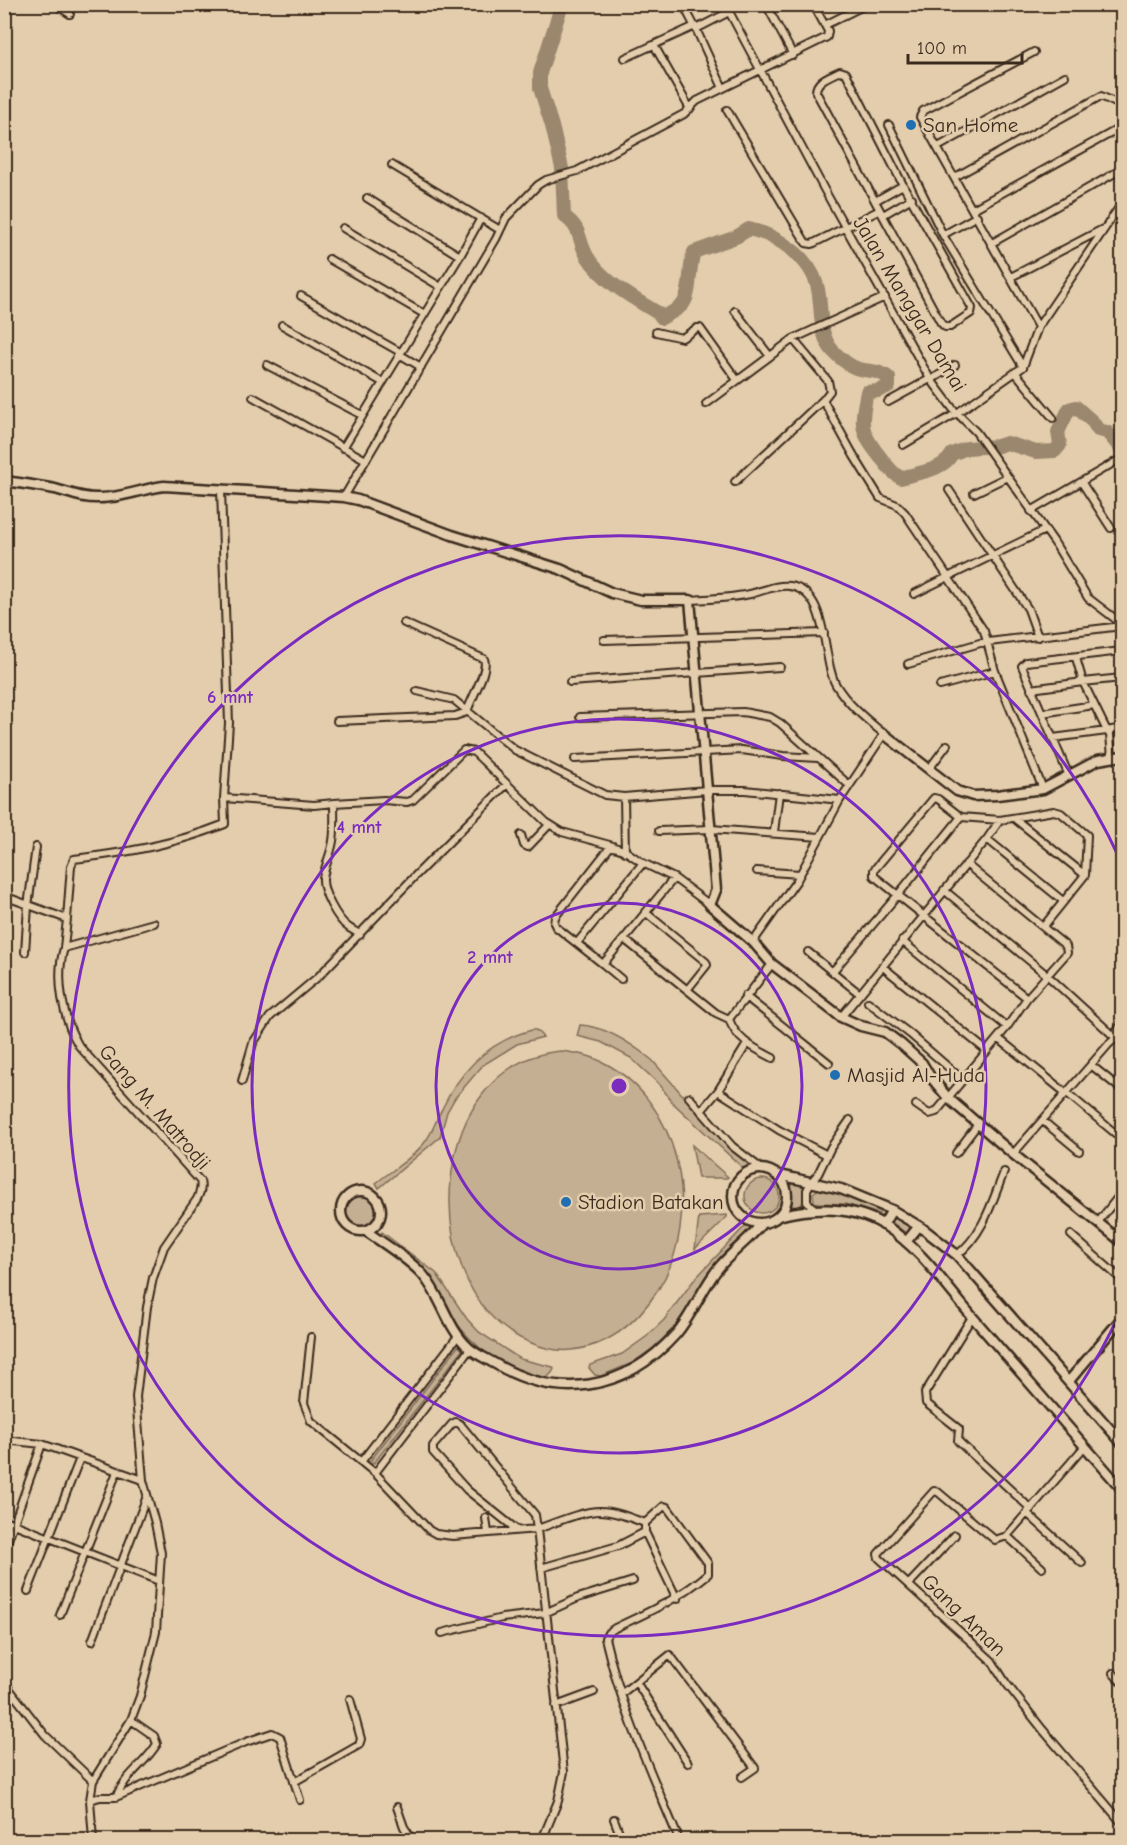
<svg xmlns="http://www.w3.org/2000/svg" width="1127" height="1845" font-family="'Comic Neue',sans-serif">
  <rect width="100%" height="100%" fill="#e3cdac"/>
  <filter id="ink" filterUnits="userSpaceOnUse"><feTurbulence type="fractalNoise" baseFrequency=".0167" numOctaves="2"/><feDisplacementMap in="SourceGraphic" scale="12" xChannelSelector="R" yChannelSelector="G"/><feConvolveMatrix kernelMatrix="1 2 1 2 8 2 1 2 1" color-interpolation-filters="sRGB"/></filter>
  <g filter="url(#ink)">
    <!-- green -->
    <path fill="#c5af92" stroke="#806c58" stroke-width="1.5" d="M580,1025c26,1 52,19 72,35l69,79 28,22 1,3 -4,5h-2l-72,-67 -12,-17 -29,-27 -30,-16 -24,-6z
      M532,1030h4l7,7 -26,7 -34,21 -28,33 -8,14 -7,25 -61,51 -3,-5c16,-13 37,-25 49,-41 8,-10 11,-23 17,-33 19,-40 47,-68 90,-79z
      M561,1051c12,2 24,3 35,8 85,36 109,157 62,231 -20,31 -48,56 -86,60 -19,2 -35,-4 -52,-12 -106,-57 -91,-276 41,-287z
      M692,1145l36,32 -1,1h-29z
      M745 1196a17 17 0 1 1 34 0a17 17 0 1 1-34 0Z
      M795,1183l8,2c5,10 2,24 -11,21 -1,-2 -2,-17 -1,-20z
      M820,1188l26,7 37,15 -4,4 -34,-10 -27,-1 -4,-1 -1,-9z
      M344 1212a17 17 0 1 1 34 0a17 17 0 1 1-34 0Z
      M727,1215v2l-32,32 4,-32z
      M899,1217l15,9 -7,8 -14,-11v-4z
      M746,1225l6,4 -33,33 -18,23 -4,10 -23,33 -21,20 -21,15 -31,13 -6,-1 -6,-7 1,-3 32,-11 24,-17 18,-17 30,-40z
      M382,1232l54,41 31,46 12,13 41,27 33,8 1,2c-5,12 -16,11 -27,6 -39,-17 -60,-33 -83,-70 -5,-8 -7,-22 -13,-29 -12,-13 -37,-28 -52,-39z
      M459,1345l5,3 -90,115 -4,-2z"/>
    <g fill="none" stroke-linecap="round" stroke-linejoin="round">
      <!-- river -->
      <path stroke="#9a876e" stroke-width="14" d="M562,4l-22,69v15l12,38 10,42 2,48c18,12 14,25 23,40 16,26 46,42 71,57l4,5c6,-4 16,-8 21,-14 9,-12 5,-36 11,-52l42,-15 13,-8c27,6 60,27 68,56 6,21 0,48 16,66 7,7 17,16 26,18 12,3 20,1 30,9v8l-11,5 -11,1c-7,33 -7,40 14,66 7,8 10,15 20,20 17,-6 42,-7 51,-24l15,-6 31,-2 9,-3 29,9 19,-1 5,-6 -2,-13 11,-23 7,-2 17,15 5,8 9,2 15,18"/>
      <defs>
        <path id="street" d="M55,4l15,10
          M683,4l13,25 27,59
          M725,4l100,187 104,186 24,32 23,23 78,110 34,56 34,26
          M766,4l27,51
          M825,25l42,-21
          M696,29l33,-17
          M654,45l36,64
          M1034,52l-111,59 -3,6 118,210
          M625,58l70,-32
          M840,71l6,2 57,112 69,123 -1,5 -21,14h-5l-4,-4 -125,-231c0,-12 14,-16 24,-21z
          M727,110l79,133 6,1 68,-34
          M889,125l54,110 80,132
          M938,147l127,-71
          M392,165l108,65
          M955,177l146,-81 21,10
          M367,198l93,58
          M875,201l28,-16
          M973,209l149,-82
          M883,215l29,-17
          M343,228l98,59
          M943,235l34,-19
          M992,243l130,-74
          M329,259l95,55
          M1011,277l92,-48
          M301,296l99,56
          M735,311l34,44
          M282,325l100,57
          M656,332l26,6 15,-10h3l37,52
          M399,354l22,13
          M267,365l95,50
          M1015,372l38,46
          M931,380l24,-15
          M253,397l113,63
          M823,400l31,56 26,42 17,7 8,8 43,64 97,-47
          M888,402l42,-23
          M706,404l87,-65 92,-42
          M903,445l54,-32 66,-46 15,-40 84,-124
          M343,448l117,-192 21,-38
          M735,482l88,-82 7,-9 -2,-10 -35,-42
          M1082,483l29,45
          M221,490l8,233 -5,75
          M949,490l79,119 10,28
          M974,493l33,-16
          M344,497l152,-258 10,-21 32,-33 8,-5 31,-9 107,-57 13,-13 130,-64 1,-6 -15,-27
          M1031,511l91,-53
          M914,594l34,-17 36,54 11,40 48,118
          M690,600c20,-1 41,-2 60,-6 13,-3 27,-10 40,-8 40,6 31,73 46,99 12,20 30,34 48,49l-44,66 -43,80 -44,62
          M404,623l80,36c5,11 -13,39 -17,53
          M604,640l220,-7
          M908,664l72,-21 142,-17
          M570,682l210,-15
          M940,686l55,-15
          M1031,689l52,-7 -7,-24
          M417,691l37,9 61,50 90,45 19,2 83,-7h38l95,10
          M1042,713l52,-8
          M580,717l163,-5 27,5 10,6 69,62
          M337,721l118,-5 12,-4
          M1053,738l54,-7 -24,-49 39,-4
          M1112,757l-2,-22 -3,-4 15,-3
          M575,759l167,-9 41,6 35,2
          M929,769l18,-24
          M1069,776l-47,-110 4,-4 96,-11
          M624,797l1,55
          M1015,819l70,56
          M659,831l52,-2 109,8
          M774,832l5,-39
          M521,835l3,10 4,2 21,-22
          M987,839l76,62
          M643,863c-10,-6 -21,-17 -33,-16l-55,70 -1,6 2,4 47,37 21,-25 92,74 13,6 43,-55
          M757,871l43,3
          M944,890l104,86 68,62
          M4,896l63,23 -3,29
          M645,912l61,50 1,3 -20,25
          M67,919l4,-53 3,-7c56,-7 98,-14 151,-35l-1,-26 90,7 20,-2
          M360,935c-3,-3 -8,-5 -12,-8 -11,-8 -26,-35 -25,-49 2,-13 8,-24 10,-37 2,-12 1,-25 1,-38l50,-3 23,2 6,-2 51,-50 10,2 72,70 16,10 51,14
          M624,939l50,-61
          M902,941l105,86
          M577,943l66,-80 31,15 36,27
          M25,952l3,-46 8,-59
          M808,952l52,42
          M603,964l18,15
          M883,967l104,84
          M833,971l64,-75 64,-79
          M745,996l84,67
          M1027,998l-153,-122v-6l60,-72 4,1 23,18 39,3 54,-9 7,2 26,22 -2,40 -42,52
          M868,1002l42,32 53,46
          M841,1017l146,-178 13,-19
          M729,1019c7,21 25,29 44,39
          M1114,1036l8,-13
          M998,1038l64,52
          M1091,1065l31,25
          M242,1081l11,-38 17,-26 49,-41 97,-101 90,-90
          M718,1091l61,39 48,25
          M1067,1093l55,46
          M689,1097l43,49 31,24
          M916,1105l13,9 7,-2 71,-85 20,-29 40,-45 -1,-7 -100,-82
          M701,1111l17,-20 29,-47
          M1043,1121l36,30
          M956,1153l22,-29
          M1013,1154l96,-110 7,-6 6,5
          M815,1209l-8,-7v-12l4,-8 7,-8 13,-27 19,-27
          M1099,1221l23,-29
          M1071,1235l51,45
          M957,1255c26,-20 35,-53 47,-83
          M972,1317l-47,76 1,10 33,26 -1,12 73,68
          M311,1337l-7,66 7,18 64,52 54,57 7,4 17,2 84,-7 27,243 -6,29 -16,39
          M4,1440l38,4 101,36 12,43 6,30 -5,79 -16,64 -9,24 -38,61 -3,19 3,40
          M1085,1446l-78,90 -12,4 -57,-48 -4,-1 -56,63 1,4 113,103 14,22 37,47 79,93
          M361,1462l97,-126
          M375,1473l95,-124
          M143,1480l-7,-83 11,-90 6,-29 11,-31 33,-48c3,-6 5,-11 3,-18l-121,-135c-16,-26 -24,-68 -15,-98l90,-25
          M1027,1513l55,50
          M486,1518l2,15
          M4,1520l155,61
          M517,1530l-50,-40 -34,-38v-6l19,-22 4,-2 4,2 75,91 2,14c18,-6 44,-18 63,-18 15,0 31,7 45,12
          M645,1532l32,67
          M1007,1536l35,32
          M4,1551l38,-107
          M541,1568l77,-22 27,-14v-9l19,-17 3,1 41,56v11c-31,26 -58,37 -93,54l-7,5 -3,5c16,69 45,132 72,197
          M909,1584l46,-49
          M28,1591l52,-133
          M60,1615l57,-143
          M442,1633l60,-15 43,-5 33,-15 55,-17
          M92,1641l55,-145
          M1113,1673l9,10
          M4,1682l41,53 48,46
          M636,1682l52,81
          M621,1694l49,-39 85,113 -13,9
          M556,1706l38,-14
          M294,1782l65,-37 2,-6 -11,-40
          M116,1797c9,-22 29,-33 41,-53l-3,-8 -23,-16
          M90,1800l10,-3h16l130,-55 26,-9 8,4 20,63
          M397,1807l7,20 6,9
          M614,1819l8,21
          M405,1840l5,-4 2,4"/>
        <path id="secondary" d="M4,481c17,2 34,5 51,8 15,4 29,10 45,9 21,0 42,-9 64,-12l180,11 14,3 94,35 108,34 52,24 29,7h49l26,290 -6,15 43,37 19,22 69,53 20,9 24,6 17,13 20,18 7,12 19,23 65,56 109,88
          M884,734l73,57 16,5 24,-1 46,-6 55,-29 24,-4
          M733 1196a27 27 0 1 1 54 0a27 27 0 1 1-54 0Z
          M775,1174l66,15 51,21 30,18 35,27 165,188
          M341 1211a20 20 0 1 1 40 0a20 20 0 1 1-40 0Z
          M778,1216c35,-9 73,-11 106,9 38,24 62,62 91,95 49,57 98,112 147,169
          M883,1225l9,-15
          M366,1231c18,13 42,27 57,44 19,22 24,53 46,73 7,6 16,10 23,14 66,40 133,29 184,-28 18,-21 27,-49 45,-69 13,-15 29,-26 41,-42
          M906,1242l13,-16
          M1069,1381l53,-63"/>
      </defs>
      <!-- street casing -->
      <use href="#street" stroke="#3b2a1e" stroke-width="10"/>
      <!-- secondary casing -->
      <use href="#secondary" stroke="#3b2a1e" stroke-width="13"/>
      <!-- street -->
      <use href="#street" stroke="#e3cdac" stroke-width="6"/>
      <!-- secondary -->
      <use href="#secondary" stroke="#e3cdac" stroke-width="8"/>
    </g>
  </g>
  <!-- distance rings -->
  <g fill="none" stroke="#7b2cbf" stroke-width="3">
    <circle cx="619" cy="1086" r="183"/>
    <circle cx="619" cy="1086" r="367"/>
    <path d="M1121 1310A550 550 0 1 1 1121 862"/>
  </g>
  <!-- markers -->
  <g fill="#1f6fb2" stroke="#e3cdac" stroke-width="2">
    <circle cx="911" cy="125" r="6"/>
    <circle cx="835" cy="1075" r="6"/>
    <circle cx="566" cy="1202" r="6"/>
  </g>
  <g text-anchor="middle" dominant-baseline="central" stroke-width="5" stroke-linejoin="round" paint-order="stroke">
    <!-- poi labels -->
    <g font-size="21" fill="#3b2a1e" stroke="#e3cdac" text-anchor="start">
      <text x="923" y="125">San Home</text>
      <text x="847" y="1075">Masjid Al-Huda</text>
      <text x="578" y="1202">Stadion Batakan</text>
    </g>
    <!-- street labels -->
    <g font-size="21" fill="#3b2a1e" stroke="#e3cdac">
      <text transform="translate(910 304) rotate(59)">Jalan Manggar Damai</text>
      <text transform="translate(155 1107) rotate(49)">Gang M. Matrodji</text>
      <text transform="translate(964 1615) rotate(44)">Gang Aman</text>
    </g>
  </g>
  <circle cx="619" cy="1086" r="9" fill="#7b2cbf" stroke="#e3cdac" stroke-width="3"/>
  <g font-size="18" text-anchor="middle" font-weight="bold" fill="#7b2cbf" stroke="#e3cdac" stroke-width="5" stroke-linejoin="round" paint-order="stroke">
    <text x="230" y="703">6 mnt</text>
    <text x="359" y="833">4 mnt</text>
    <text x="490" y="963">2 mnt</text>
  </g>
  <!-- margin -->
  <rect width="1127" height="1845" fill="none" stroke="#e3cdac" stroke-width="24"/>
  <rect x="12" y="12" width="1103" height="1821" fill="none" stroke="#3b2a1e" stroke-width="2" filter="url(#ink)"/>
  <!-- scale -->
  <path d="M908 54v9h114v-9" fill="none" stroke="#3b2a1e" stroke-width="3"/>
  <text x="917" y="54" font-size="18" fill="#3b2a1e" stroke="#e3cdac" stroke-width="4.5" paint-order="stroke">100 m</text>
</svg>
